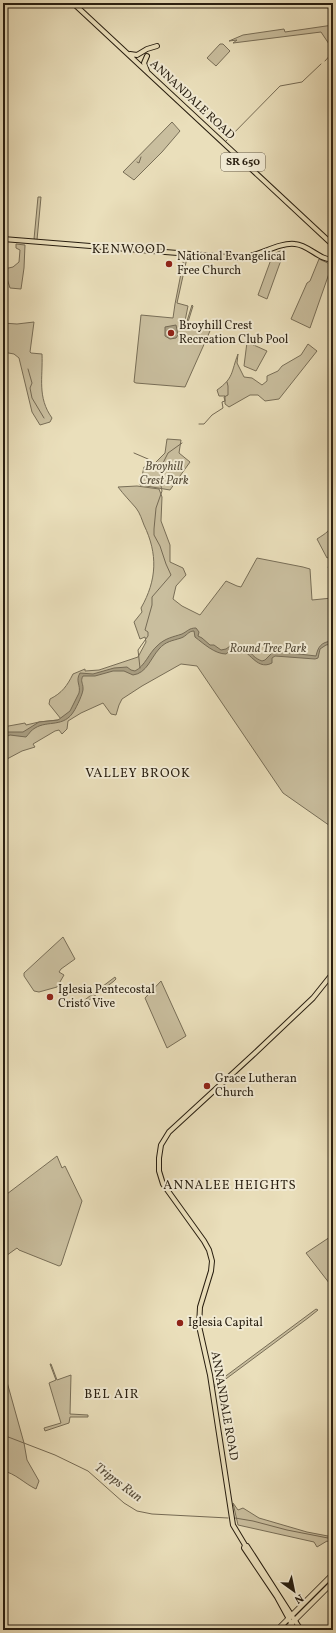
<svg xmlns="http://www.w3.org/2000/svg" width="336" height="1633" font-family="Vollkorn,serif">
  <rect width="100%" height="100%" fill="#eadfbb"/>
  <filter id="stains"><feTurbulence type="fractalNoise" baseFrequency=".005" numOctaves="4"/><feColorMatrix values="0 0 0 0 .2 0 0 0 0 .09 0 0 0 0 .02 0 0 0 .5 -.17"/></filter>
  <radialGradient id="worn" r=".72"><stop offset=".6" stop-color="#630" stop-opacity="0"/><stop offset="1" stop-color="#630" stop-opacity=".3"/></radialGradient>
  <!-- green -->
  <path fill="#c9be9e" stroke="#786e57" d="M333,25v25l-12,-18 -88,11 4,-3 -8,1 14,-6 41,-6 1,3z
    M220,44h3l7,7 -14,15 -9,-8z
    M172,122l8,9 -18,21 -28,28 -11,-8z
    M38,197h3l-4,43 -3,-1z
    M16,244l9,1 -1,23 -3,21 -11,-1 -6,-19 9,-2 6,-5 1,-12 -4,-2z
    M285,249l-18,50 -9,-4 15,-41z
    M184,258h3l-10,45 11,3 -3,15h2l5,-16 1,1 -5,16 22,9 -25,56 -49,-4 -2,-1 7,-67 32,3 2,-14z
    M319,259l13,6 -22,63 -19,-9 16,-36 3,-2z
    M34,322l-4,30 1,1 11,1c1,24 -5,43 10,64l-2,4 -10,3 -8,-13 -13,-54 -5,-4 -11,-2v-29l14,1z
    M247,342l20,9 -11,20 -12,-5z
    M308,344l9,7 -38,48 -14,2 -7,-6h-8l-21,12 -4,-3v-8h-6l-2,-6c17,-12 14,-18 21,-36l-1,9 7,14 8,1 10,7 5,-4v-5l11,-5 4,-5 19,-11z
    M167,439l14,1 -2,13 11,9 -20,28 -30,-5 4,-18 10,-3 11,-11z
    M137,486l22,3 3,8 -1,24 9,24v17l13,6 3,7 -10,11 -3,13 9,7 18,9 26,-34 11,5 4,1 16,-29 46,9 7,2 2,31 20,-2 -1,-25 -3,-6 5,-6v267l-50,-35 -86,-127 -16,-2 -39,22 -20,13 -3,6 -3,10 -5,-1 -8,-11 -22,10 -13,8 -1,8 -5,5 -3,-4 -4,1 -22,13 2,3 -13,4 -15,8 -4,-6v-26l22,-4 1,2 13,-3 19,-2 3,-1 -12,-15 1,-5c12,-6 17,-13 23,-25l12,-5v2l14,-1 39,-13 8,-15 -1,-5 -5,2 -6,-17 8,-10 -1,-4c16,-28 17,-54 3,-83 -2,-5 -4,-12 -8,-17 -6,-7 -12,-13 -18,-21z
    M333,520v35l-6,3 -10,-19c9,-6 14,-8 16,-19z
    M63,937l12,22 -14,10 -2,3 5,3 -7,12 -18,5 -5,-1 -10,-15v-3z
    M115,977l1,2 -2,2 -34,26 -2,-2z
    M161,981l25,55 -19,12 -22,-50z
    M57,1156l5,12 3,-2 17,35 -21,64 -2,1 -40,-16 -2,-2 -14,10v-61z
    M333,1235v53l-27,-35z
    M316,1309l2,1 -10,8 -93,69v-3z
    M50,1364h1l6,16 14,-5 -1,39 18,1v2h-18l-1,6 -24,8 -1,-3 17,-5 -12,-40 7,-3z
    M7,1382l17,61 3,17 12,21 -3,8c-11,-5 -21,-16 -33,-18v-88z
    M233,1503l5,7 5,-2 16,10 48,14 26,5v7l-6,-3 -10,6 -3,-5 -76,-17z"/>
  <!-- water -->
  <path fill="#a89d81" stroke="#756a54" d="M176,325l2,10 -2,3 -6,1 -5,-3v-9z
    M196,628l3,4 -1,4 4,2 8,7h4l7,5 5,-1 7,-5c18,1 15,12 29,17l3,-1 9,-9 42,5c2,-9 5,-14 16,-15l1,1v10l-2,-8 -5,1 -6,4 -2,9 -3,1 -40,-3 -3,2v5c-17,9 -24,-18 -39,-15l-7,6c-11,0 -22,-10 -31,-17l-1,-6c-6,0 -7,5 -13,7 -9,3 -15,3 -22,11 -9,10 -12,24 -26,26l-9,-4h-11l-18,5h-12c-3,5 0,7 0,12 1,4 -7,20 -9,23 -10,17 -26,9 -39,17 -4,2 -6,6 -9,9l-16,-2 -7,3v-3l5,-3h15l16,-10 19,-2 12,-9 9,-18c2,-8 -4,-12 1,-20l13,1 21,-6 13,-1 4,3 4,1c10,-5 14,-18 22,-25 8,-8 16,-9 25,-12 6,-3 7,-6 14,-6z"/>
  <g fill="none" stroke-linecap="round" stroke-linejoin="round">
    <!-- stream -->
    <path stroke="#756a54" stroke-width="1" d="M325,61l8,-9
      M226,141l54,-55 22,-4 19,-18
      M137,162l2,1 2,-6
      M28,369l4,14 -2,5 2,10 12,20
      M199,424h5l8,-9 11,-7 -1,-6 3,-1 -1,-4 4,-2v-9l-1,-4
      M134,453l14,6 13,8 -1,14 2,10 -6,17 -2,21v6l6,11 6,18 5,11 -19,22v8l-7,25 3,2v4l-10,14 2,18
      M161,467l7,-14 14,-10
      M3,1435l52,20 33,16 36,32 13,8 15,3 76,4
      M235,1518l18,3 34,9 46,9"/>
    <defs>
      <path id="major" d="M73,3l260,242
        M130,54l7,1 10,-6 10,-3
        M147,71l-3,-8 3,-7
        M3,239l237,19c18,-1 38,-16 55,-14 14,1 25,17 38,15
        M245,1545l2,1 54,84
        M295,1630l-18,-33 -33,-49 1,-3 -12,-20 -23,-150 -11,-49 1,-19 11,-36 1,-10 -3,-11 -5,-9 -41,-57 -4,-13v-13l2,-13 8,-13 86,-79 58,-55 20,-25"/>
      <path id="highway" d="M277,1630l56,-56
        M285,1630l48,-48"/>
    </defs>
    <!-- major casing -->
    <use href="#major" stroke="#281e10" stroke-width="6"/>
    <!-- highway casing -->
    <use href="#highway" stroke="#281e10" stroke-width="6"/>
    <!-- major -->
    <use href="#major" stroke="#eadfbb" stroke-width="4"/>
    <!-- highway -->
    <use href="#highway" stroke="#eadfbb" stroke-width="4.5"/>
  </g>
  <!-- markers -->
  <g fill="#8f2418" stroke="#f1ead3" stroke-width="1.5">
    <circle cx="169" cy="264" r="4"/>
    <circle cx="171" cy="333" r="4"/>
    <circle cx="50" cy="997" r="4"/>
    <circle cx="207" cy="1086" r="4"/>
    <circle cx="180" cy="1323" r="4"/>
  </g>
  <g text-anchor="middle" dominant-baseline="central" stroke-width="4" stroke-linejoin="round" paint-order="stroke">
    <!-- shield labels -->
    <rect fill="#f1ead3" stroke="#645b4a" stroke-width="1" x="221" y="153" width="44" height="18" rx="3"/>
    <g font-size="11" font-weight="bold" fill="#281e10">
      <text x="243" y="162">SR 650</text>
    </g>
    <!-- street labels -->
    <g font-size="12" fill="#281e10" stroke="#f1ead3">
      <text transform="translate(192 100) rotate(43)">ANNANDALE ROAD</text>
      <text transform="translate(224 1406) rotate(80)">ANNANDALE ROAD</text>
    </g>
    <!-- poi labels -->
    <g font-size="12" fill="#281e10" stroke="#f1ead3" text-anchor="start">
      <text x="177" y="257">National Evangelical<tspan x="177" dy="14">Free Church</tspan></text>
      <text x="179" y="326">Broyhill Crest<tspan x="179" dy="14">Recreation Club Pool</tspan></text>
      <text x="58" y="990">Iglesia Pentecostal<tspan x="58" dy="14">Cristo Vive</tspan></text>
      <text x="215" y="1079">Grace Lutheran<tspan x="215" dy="14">Church</tspan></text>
      <text x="188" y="1323">Iglesia Capital</text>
    </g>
    <!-- park labels -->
    <g font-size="12" font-style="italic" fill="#584e3b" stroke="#f1ead3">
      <text x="164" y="467">Broyhill<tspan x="164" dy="14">Crest Park</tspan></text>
      <text x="268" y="649">Round Tree Park</text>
    </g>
    <!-- neighbourhood labels -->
    <g font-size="13" letter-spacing="1" fill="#281e10" stroke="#f1ead3">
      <text x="129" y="250">KENWOOD</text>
      <text x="138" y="774">VALLEY BROOK</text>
      <text x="230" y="1186">ANNALEE HEIGHTS</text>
      <text x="112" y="1395">BEL AIR</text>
    </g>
    <!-- water labels -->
    <g font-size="13" font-style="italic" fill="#554a38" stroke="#f1ead3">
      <text transform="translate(118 1483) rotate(37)">Tripps Run</text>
    </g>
  </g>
  <!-- margin -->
  <rect width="336" height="1633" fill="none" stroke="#eadfbb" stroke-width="16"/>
  <rect x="4" y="4" width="328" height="1625" fill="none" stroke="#281e10" stroke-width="2"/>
  <rect x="8" y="8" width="320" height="1617" fill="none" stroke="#281e10"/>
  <!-- north arrow -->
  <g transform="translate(294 1591) rotate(147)" stroke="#f1ead3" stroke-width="3" paint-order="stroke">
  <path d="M0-3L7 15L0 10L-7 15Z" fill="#281e10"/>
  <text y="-6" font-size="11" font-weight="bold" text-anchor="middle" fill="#281e10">N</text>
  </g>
  <rect width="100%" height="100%" filter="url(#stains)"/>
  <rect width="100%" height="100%" fill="url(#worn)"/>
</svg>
